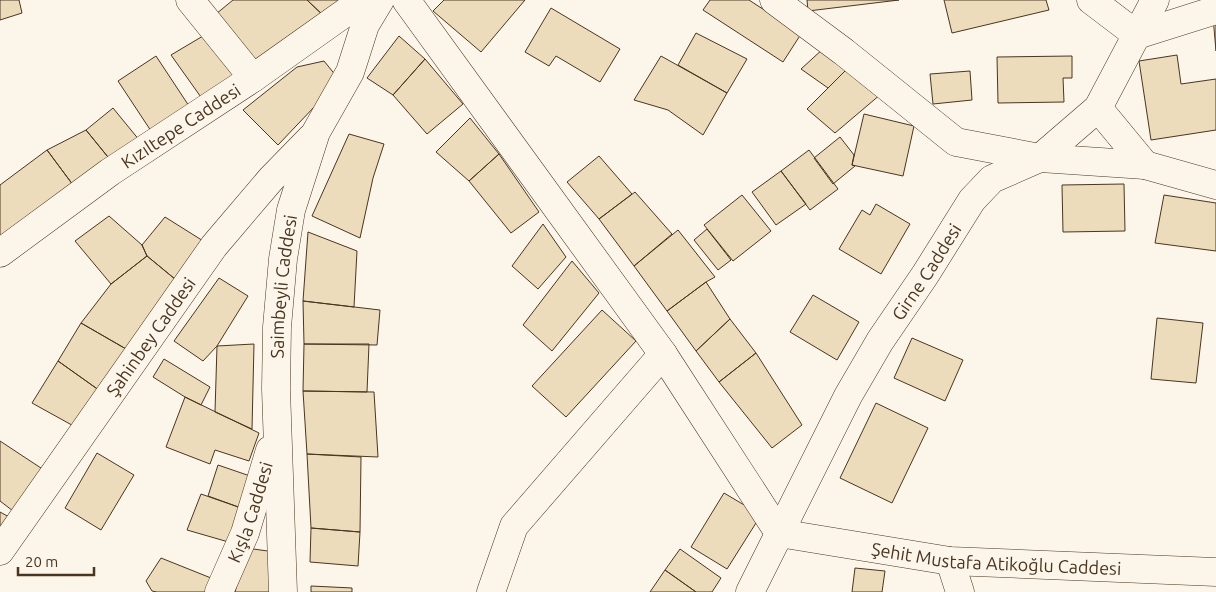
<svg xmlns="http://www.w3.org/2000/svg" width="1216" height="592" font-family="Ubuntu,sans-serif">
  <rect width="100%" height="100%" fill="#fbf6e9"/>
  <!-- building -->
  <path fill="#ecdcbc" stroke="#4a3520" d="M0,0h19l3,13 -22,7z
    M233,0h74l19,18 -74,49 -36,-53z
    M307,0h43l-24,18z
    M444,0h81l-44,52 -48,-41z
    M710,0h39l52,34 -18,28 -80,-52z
    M807,0h92l-91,11z
    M944,0h102l3,10 -97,23z
    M551,8l69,41 -20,33 -44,-26 -7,10 -24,-14z
    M1213,17h3v34z
    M208,33l30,41 -35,26 -32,-45z
    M696,33l51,26 -20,34 -49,-28z
    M399,36l26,23 -32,36 -26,-17z
    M824,48l25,19 -21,21 -27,-19z
    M1177,55l4,29 35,-5v51l-65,10 -12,-79z
    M156,56l35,53 -38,25 -35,-53z
    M661,56l66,37 -24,42 -35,-25 -34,-10z
    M1072,56v22h-9l1,24 -66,1 -1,-46z
    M425,59l38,45 -36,30 -34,-39z
    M324,61l13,16 -2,8 -57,60 -35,-35 54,-43z
    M849,67l32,27 -46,39 -28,-24z
    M970,71l2,29 -39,4 -3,-30z
    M113,108l27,33 -28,21 -26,-32z
    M864,114l50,12 -11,50 -51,-11z
    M470,118l29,36 -30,27 -33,-29z
    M86,130l26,32 -36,27 -29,-39z
    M349,134l35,10 -11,34 -13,60 -48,-22z
    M840,137l14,18 -2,10 3,1 -22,18 -19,-26z
    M47,150l29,39 -76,57v-61z
    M809,150l29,39 -28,21 -29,-39z
    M499,154l40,58 -28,21 -42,-52z
    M599,156l33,38 -33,25 -32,-37z
    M781,171l25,33 -30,21 -24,-33z
    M1124,184l1,47 -62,1 -1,-47z
    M635,192l37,42 -38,32 -35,-47z
    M742,195l29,36 -38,30 -29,-36z
    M1164,195l52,8v48l-61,-8z
    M876,204l34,20 -29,50 -42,-25 23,-39 8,5z
    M109,216l33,29 5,11 -36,28 -36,-43z
    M165,217l43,27 -27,40 -34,-28 -5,-11z
    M543,224l23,33 -28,32 -26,-23z
    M707,229l24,31 -13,10 -24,-30z
    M678,230l37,47 -9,5 -39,29 -33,-45z
    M308,232l49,19 -3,56 -51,-6z
    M147,256l34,28 -48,69 -52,-30 30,-39z
    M572,261l27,32 -47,58 -29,-26z
    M219,278l29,18 -31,50 -14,15 -29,-20z
    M706,282l24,37 -34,32 -29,-40z
    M813,295l46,27 -22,38 -47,-28z
    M303,301l77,9 -3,35 -73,-1z
    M602,310l34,31 -70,76 -34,-31z
    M1157,318l46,5 -7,60 -45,-4z
    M730,319l26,34 -37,29 -23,-31z
    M81,323l52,30 -30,40 -45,-32z
    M912,338l51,22 -18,41 -51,-23z
    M254,344l-2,85 -37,-17 2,-66z
    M304,344h65l-2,48 -64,-1z
    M756,353l46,72 -30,23 -53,-66z
    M164,359l46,28 -9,18 -16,-8 -32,-20z
    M58,361l45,32 -24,36 -47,-26z
    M303,391l71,1 4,65 -71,-3z
    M185,397l74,36 -10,28 -34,-11 -5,14 -44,-17z
    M876,403l52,25 -36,75 -52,-25z
    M0,441l47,31 -30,42 -17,-13z
    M97,453l37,22 -33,55 -36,-22z
    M307,454l54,3 -1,75 -49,-4z
    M218,465l35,12 -9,32 -36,-13z
    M724,493l37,22 -34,54 -36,-22z
    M201,494l43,15 -12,34 -45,-13z
    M0,512l11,6 -11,17z
    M311,528l49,4 -2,34 -48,-4z
    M246,548l29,4 -2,40h-38z
    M680,549l41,29 -9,14h-16l-31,-22z
    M161,558l55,22 -8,12h-51l-5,-1 -6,-10z
    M855,568l30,3 -3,21h-30z
    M665,570l31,22h-46z
    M311,586l41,2v4h-41z"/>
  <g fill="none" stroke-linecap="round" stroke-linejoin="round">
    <defs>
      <g id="minor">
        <path d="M190,0l63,78"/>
        <path id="s1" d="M406,0l257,354 116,179 171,28 266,11"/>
        <path d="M774,0l70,52 112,90 84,16 105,7 71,20"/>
        <path d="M1091,0l46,35 79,-25"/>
        <path d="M1098,108l47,57"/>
        <path id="s2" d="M0,253l110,-81 143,-94 110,-78"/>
        <path id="s3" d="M0,551l214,-305 57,-67 40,-41"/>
        <path d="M950,561l10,31"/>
        <path id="s4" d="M219,592l26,-59 25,-83"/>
        <path id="s5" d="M283,592l-7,-203 1,-62 6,-68 8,-49 25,-78 34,-60 15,-47 15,-25"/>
        <path d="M491,592l23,-66 149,-172"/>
        <path id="s6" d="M750,592l98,-196 32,-55 45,-66 47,-75 20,-21 48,-21 58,-50 57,-108"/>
      </g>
    </defs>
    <!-- minor casing -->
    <use href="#minor" stroke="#4a3520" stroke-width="29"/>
    <!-- minor -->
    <use href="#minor" stroke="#fbf6e9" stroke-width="28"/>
  </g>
  <g text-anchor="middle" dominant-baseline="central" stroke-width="4" stroke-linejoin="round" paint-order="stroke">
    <!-- street labels -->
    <g font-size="18" fill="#4a3520" stroke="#fbf6e9">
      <text stroke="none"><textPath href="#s2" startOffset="221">Kızıltepe Caddesi</textPath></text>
      <text stroke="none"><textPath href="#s6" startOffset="366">Girne Caddesi</textPath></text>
      <text stroke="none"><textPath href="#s5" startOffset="306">Saimbeyli Caddesi</textPath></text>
      <text stroke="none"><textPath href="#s3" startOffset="262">Şahinbey Caddesi</textPath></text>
      <text stroke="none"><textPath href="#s4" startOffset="86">Kışla Caddesi</textPath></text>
      <text stroke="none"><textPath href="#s1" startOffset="870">Şehit Mustafa Atikoğlu Caddesi</textPath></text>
    </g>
  </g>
  <!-- scale -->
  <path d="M18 567v8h76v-8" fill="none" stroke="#4a3520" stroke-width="2.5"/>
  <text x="25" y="567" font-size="15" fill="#4a3520" stroke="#fbf6e9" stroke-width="4" paint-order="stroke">20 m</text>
</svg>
